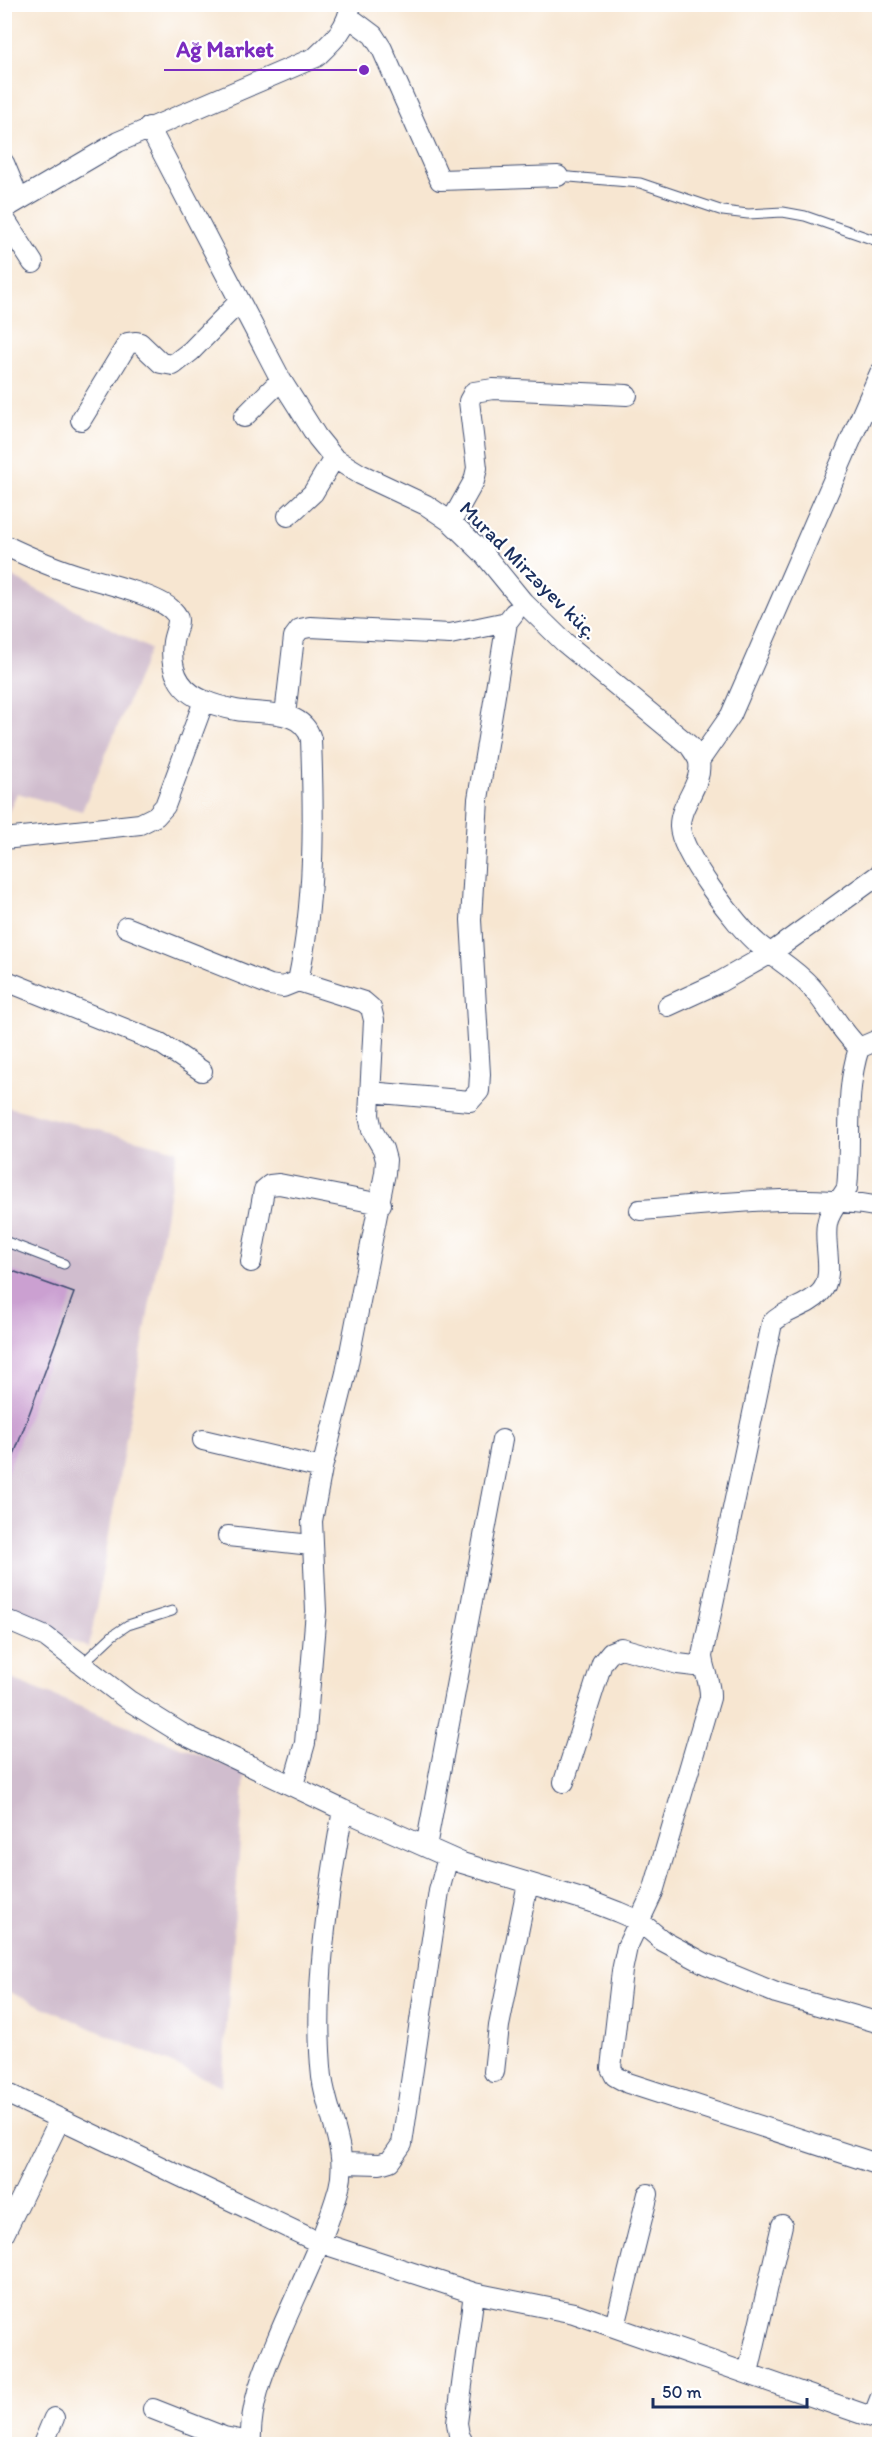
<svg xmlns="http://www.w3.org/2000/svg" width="884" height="2449" font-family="Itim,sans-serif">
  <rect width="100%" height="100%" fill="#fff"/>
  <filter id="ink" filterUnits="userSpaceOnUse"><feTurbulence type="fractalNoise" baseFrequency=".0167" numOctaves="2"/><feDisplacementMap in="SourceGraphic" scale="12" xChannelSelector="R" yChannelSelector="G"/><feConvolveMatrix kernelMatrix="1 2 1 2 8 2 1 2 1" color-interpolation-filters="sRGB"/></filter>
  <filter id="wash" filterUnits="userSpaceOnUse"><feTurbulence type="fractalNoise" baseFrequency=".008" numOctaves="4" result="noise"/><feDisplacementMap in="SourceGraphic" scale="24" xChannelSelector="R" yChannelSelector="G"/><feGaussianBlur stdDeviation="1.35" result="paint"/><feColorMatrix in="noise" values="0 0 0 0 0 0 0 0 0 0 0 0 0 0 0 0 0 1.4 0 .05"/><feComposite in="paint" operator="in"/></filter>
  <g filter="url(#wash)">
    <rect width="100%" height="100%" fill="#f7e6d1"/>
    <!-- industrial -->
    <path fill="#d0bdce" d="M5,573l145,76 -68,162 -65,-18 -12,27z
      M4,1106l173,44 -88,498 -84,-35z
      M4,1676l241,97 -23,313 -217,-96z"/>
    <g id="blocks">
      <!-- building -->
      <path fill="#cba0d1" d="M4,1268l70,25 -69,186h-1z"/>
    </g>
  </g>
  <g filter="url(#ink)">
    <use href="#blocks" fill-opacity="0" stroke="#3c4a6f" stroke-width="1.5"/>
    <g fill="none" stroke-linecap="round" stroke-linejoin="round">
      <defs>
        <path id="service" d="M558,176l82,7 83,28 25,3 35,-2 22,4 75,26
          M4,1241l60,23
          M82,1664l31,-29 15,-10 44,-14"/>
        <path id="minor" d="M349,17l24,18 9,14 58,131 118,-4
          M149,127l132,253 36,57 17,21 26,16 66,31 25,17 32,31 40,49 41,40 126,104c3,5 8,11 9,16 4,23 -20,42 -19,65 1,26 57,100 78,117 18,15 37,25 53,43 18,20 29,43 48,61l21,-9
          M4,163l15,36
          M4,209l114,-67 198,-85c17,-16 31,-28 35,-53
          M4,218l29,45
          M244,417l37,-37
          M81,420l47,-77 8,-1 4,1 21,20 12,2 18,-14 48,-49
          M288,516l25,-23 21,-35
          M451,522l23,-41 3,-13 -8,-67 5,-9 19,-3 134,6
          M4,545c25,12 50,23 77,31 21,6 75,19 90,33 3,3 7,6 7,11 0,7 -4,15 -5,22 -4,28 6,49 32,59 9,4 21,7 31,9 26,5 66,-3 75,29 3,80 4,163 -13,242l66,21 7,6 3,12 -5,95 3,15 11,19 3,11 -1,13 -39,200 -24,95 -10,53 4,90 -11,132 -12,42
          M285,715l9,-78 6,-8 10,-2 140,7 57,-12 7,-9
          M699,761l32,-46 149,-342
          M4,839l136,-15 16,-8 9,-10 39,-105
          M126,927l144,58 13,2 15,-6
          M4,980l156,63 42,28
          M668,1006l50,-23 53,-30 109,-79
          M859,1048c-15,46 -7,92 -12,140 -6,12 -18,22 -20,36 -4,21 9,53 -7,69 -13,14 -34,16 -48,30l-70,333c1,15 9,26 8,42l-57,194 -26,55 -5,24 -11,97 4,8 13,7 252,82
          M370,1092l100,9 9,-10 1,-17 -9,-154 7,-121 29,-177
          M640,1210c79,-6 161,-18 240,-3
          M251,1262l13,-72 6,-5 9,-1 102,20
          M203,1440l119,28
          M228,1536l83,9
          M4,1619l42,18 82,63 53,33 162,77 119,53 130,39 26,10 21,9 24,20 43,23 70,29 104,30
          M564,1782l38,-119 9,-11 10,-4 57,16 25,3
          M426,1847l76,-407
          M494,2072l5,-46 29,-143
          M4,2092l314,150 156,51 100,20 306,107
          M343,2163l37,1 10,-3 12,-17 37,-253 9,-34
          M4,2234l56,-115
          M615,2326l33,-132
          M748,2373l34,-148
          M153,2409l71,28 27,5
          M873,2417l7,-18
          M43,2444l11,-26
          M251,2444c-2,-38 13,-73 28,-109 20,-48 46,-97 60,-147 10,-38 -12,-73 -17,-111 -9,-84 6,-184 21,-267
          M464,2444l-5,-9 -2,-12 17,-130"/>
      </defs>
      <!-- service casing -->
      <use href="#service" stroke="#3c4a6f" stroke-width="11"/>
      <!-- minor casing -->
      <use href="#minor" stroke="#3c4a6f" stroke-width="22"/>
      <!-- service -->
      <use href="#service" stroke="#fff" stroke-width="9"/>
      <!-- minor -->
      <use href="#minor" stroke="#fff" stroke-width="20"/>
    </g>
  </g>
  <g text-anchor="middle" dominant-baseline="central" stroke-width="4.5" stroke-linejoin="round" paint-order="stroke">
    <!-- street labels -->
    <g font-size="21" fill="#1b2f5e" stroke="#fff">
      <text transform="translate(529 570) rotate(45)">Murad Mirzəyev küç.</text>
    </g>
  </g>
  <!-- callouts -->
  <path fill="none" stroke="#7b2cbf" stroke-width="2" d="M364 70L286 70H164"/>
  <circle fill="#7b2cbf" stroke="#fff" stroke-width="2" cx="364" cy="70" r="6"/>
  <g font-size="22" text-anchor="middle" font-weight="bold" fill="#7b2cbf" stroke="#fff" stroke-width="4.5" stroke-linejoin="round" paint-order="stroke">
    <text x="225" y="57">Ağ Market</text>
  </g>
  <!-- margin -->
  <rect width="884" height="2449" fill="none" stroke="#fff" stroke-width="24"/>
  <!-- scale -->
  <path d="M653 2398v9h154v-9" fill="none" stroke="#1b2f5e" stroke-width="3"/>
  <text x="662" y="2398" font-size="18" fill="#1b2f5e" stroke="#ffffff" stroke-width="4.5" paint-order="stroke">50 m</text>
</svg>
